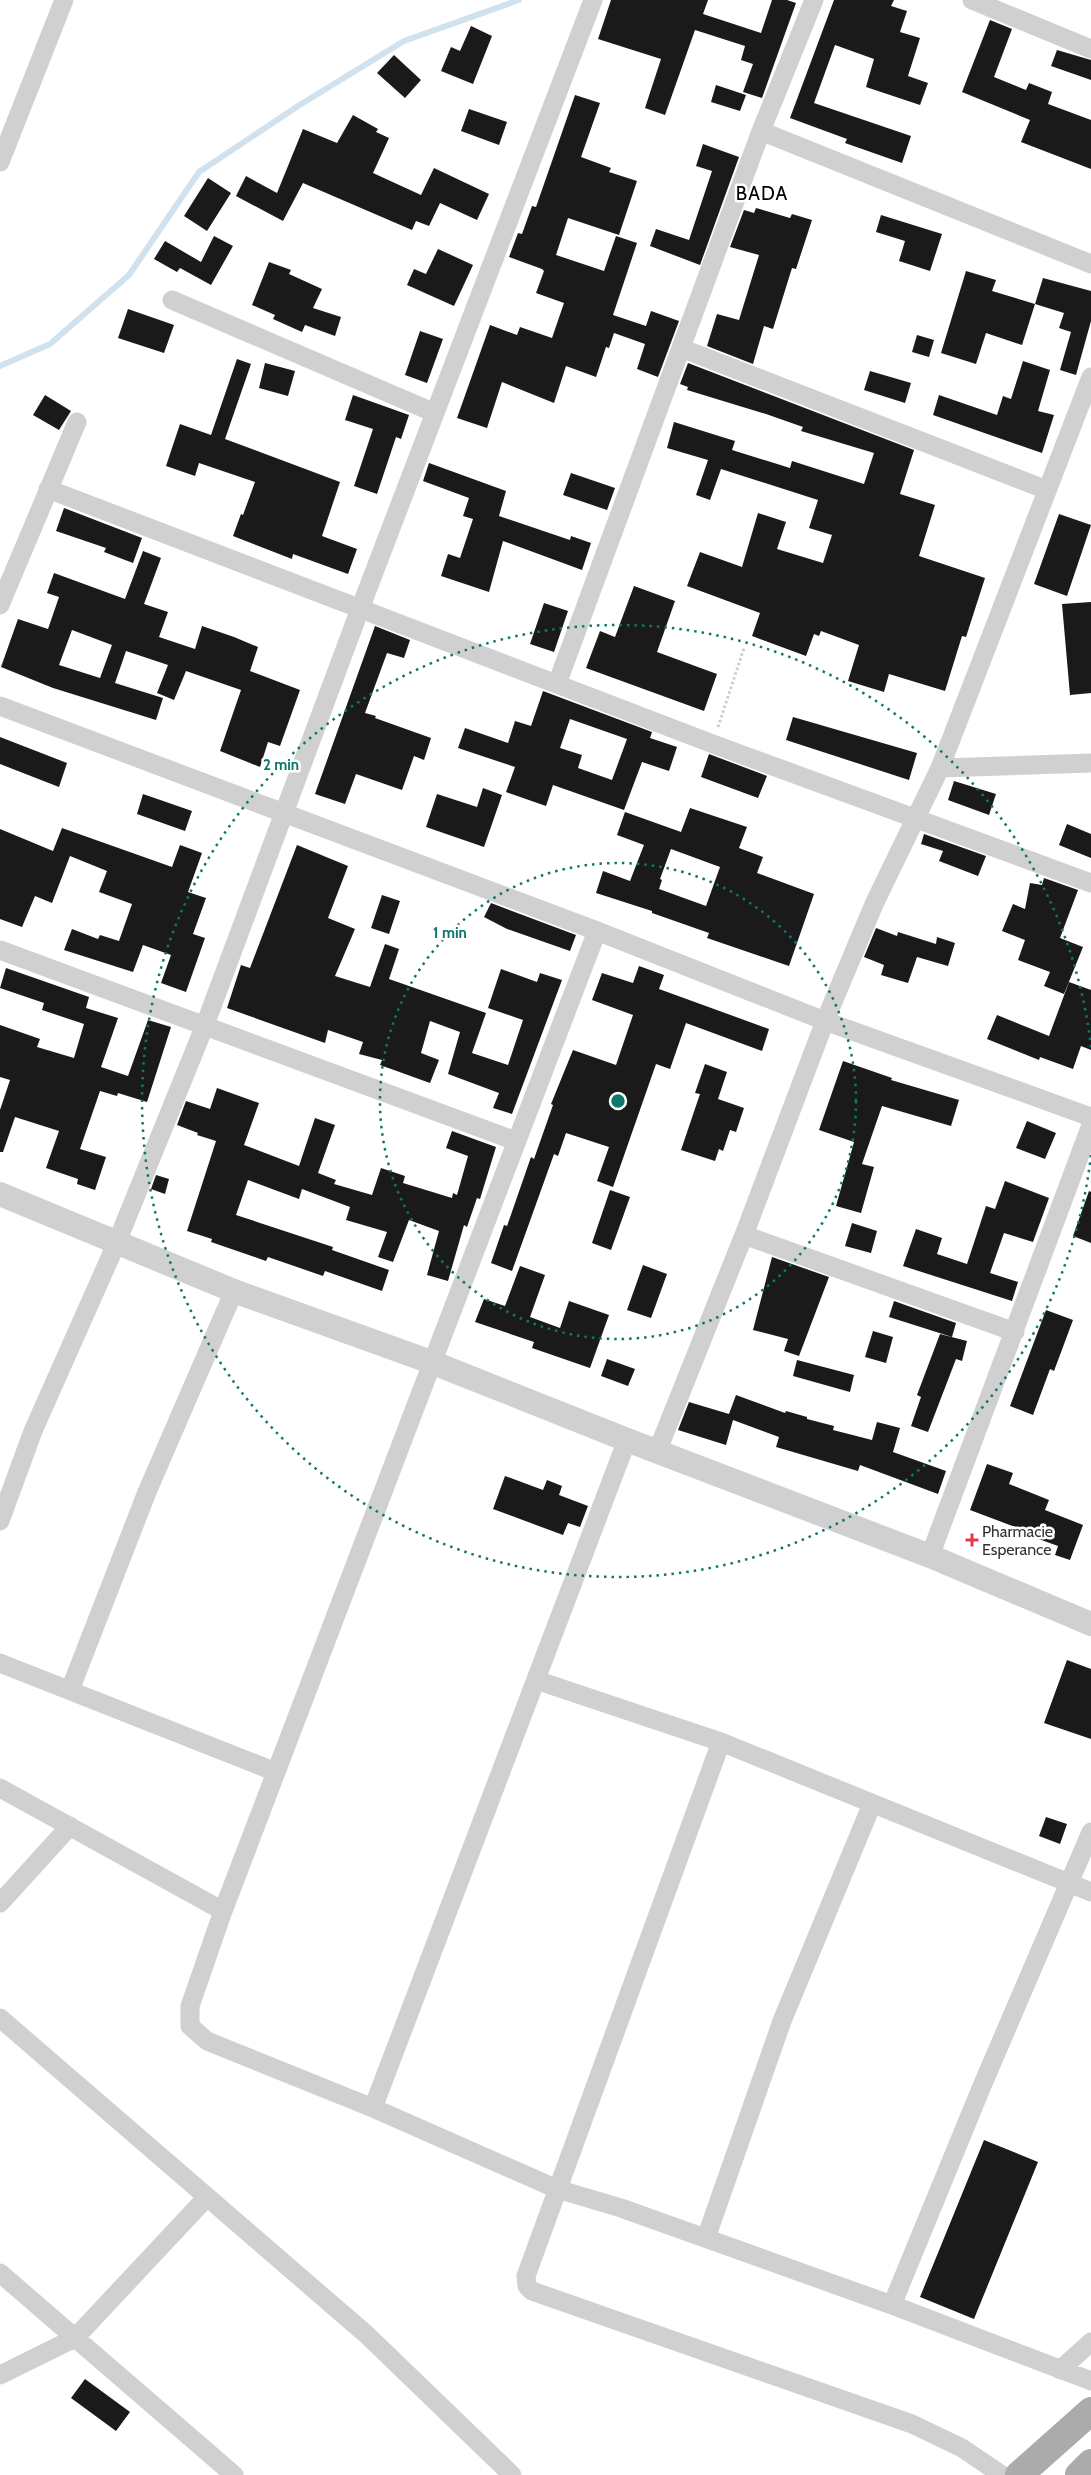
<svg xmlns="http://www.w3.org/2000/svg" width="1091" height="2475" font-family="Cabin,sans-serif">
  <rect width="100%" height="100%" fill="#fff"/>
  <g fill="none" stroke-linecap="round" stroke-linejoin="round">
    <!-- stream -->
    <path stroke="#cfe2ee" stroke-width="6" d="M0,366l50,-22 79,-69 70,-103 99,-66 106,-65 115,-41"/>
  </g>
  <!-- building -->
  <path fill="#1a1a1a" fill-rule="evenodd" d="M611,0h97l-5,14 58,19 11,-33h15l9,3 -34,95 -19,-6 10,-28 -12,-4 4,-14 -50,-16 -30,85 -20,-7 16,-49 -63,-20z
    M834,0h60l-3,6 16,5 -7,21 20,6 -12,38 20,7 -8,22 -54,-18 8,-28 -39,-14 -21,58 97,33 -9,27 -57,-20 2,-4 -57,-21z
    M990,20l22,9 -18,48 32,13 3,-7 23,9 -4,12 43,16v49l-70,-27 9,-22 -68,-28z
    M471,26l21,10 -19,48 -32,-13 10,-24 9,4z
    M1057,50l34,10v20l-40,-14z
    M394,55l27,25 -16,18 -28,-25z
    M716,85l30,10 -6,16 -29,-9z
    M575,95l25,8 -19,54 30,11 -2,4 28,9 -18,54 -51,-17 -12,37 48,16 12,-35 21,7 -24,72 33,11 5,-15 28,10 -21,56 -21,-8 8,-25 -31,-11 -5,15 -3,-1 -10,30 -30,-11 -12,37 -52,-21 -15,46 -30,-10 33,-93 27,10 3,-8 32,11 12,-35 -28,-10 8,-22 -2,-2 -33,-12 9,-24 4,1 10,-28 4,1z
    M469,109l38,13 -8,23 -38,-14z
    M353,115l25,14 -2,3 13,6 -16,35 48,22 13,-27 55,26 -12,26 -37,-17 -11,23 -13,-5 -4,9 -109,-47 -20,38 -47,-25 10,-20 31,17 26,-64 34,14z
    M703,144l36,13 -39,108 -50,-19 6,-17 33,11 23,-69 -16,-5z
    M208,178l23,15 -24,38 -23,-15z
    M756,208l34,10 2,-4 20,6 -16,49 -4,-1 -19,61 -9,-3 -11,38 -46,-18 10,-32 22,6 20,-65 -29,-8 14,-37 10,3z
    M881,215l61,19 -12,37 -31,-10 6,-20 -29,-9z
    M214,236l19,10 -22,39 -31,-17 -3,4 -23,-13 11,-18 36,21z
    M438,249l35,16 -19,41 -47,-21 7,-16 12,5z
    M269,262l22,8 -2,4 33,15 -9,19 28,9 -6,19 -30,-11 -3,7 -29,-13 2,-4 -23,-10z
    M966,271l30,9 -4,11 43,13 -13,41 -36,-12 -10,31 -35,-11z
    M1043,278l48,13v30l-15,54 -16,-5 11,-38 -12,-4 5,-15 -29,-9z
    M128,309l46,16 -10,28 -46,-15z
    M420,331l23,8 -16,44 -22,-8z
    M917,335l17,5 -5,17 -17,-5z
    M237,359l14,5 -26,75 115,43 -18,54 35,13 -9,25 -55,-20 -1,5 -59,-23 8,-22 2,1 12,-33 -56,-19 -4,13 -29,-10 14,-42 31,11z
    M1023,361l27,9 -12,41 16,4 -12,38 -109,-38 6,-20 58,20 6,-19 8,3z
    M265,363l30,8 -7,25 -29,-8z
    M688,363l226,87 -14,44 35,11 -16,51 66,22 -19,59 -4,-1 -17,55 -56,-17 -5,18 -36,-11 11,-36 -38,-14 -2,5 -5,-2 -8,22 -54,-20 8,-23 -73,-27 13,-34 42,15 16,-54 28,9 -9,27 46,14 9,-28 -23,-7 9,-28 -97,-31 -11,31 -14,-5 12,-35 -41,-12 7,-26 61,19 -3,9 58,18 2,-7 72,23 10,-31 -73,-22 2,-4 -37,-13 -79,-24 1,-3 -8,-3z
    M870,371l41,12 -6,20 -41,-13z
    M45,395l26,16 -12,19 -26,-15z
    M353,395l56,20 -8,24 -5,-2 -19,57 -23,-8 19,-57 -28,-9z
    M429,463l77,28 -7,25 71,24 1,-4 20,7 -9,27 -79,-29 -14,51 -48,-16 7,-22 12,4 13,-39 -10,-3 6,-18 -46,-17z
    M571,473l44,15 -8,22 -44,-15z
    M64,508l78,30 -9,25 -29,-11 2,-4 -50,-17z
    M1059,514l32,11 -24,71 -33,-12z
    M143,551l18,7 -17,46 24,8 -9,25 36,12 7,-23 32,11 24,10 -8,24 50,19 -20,56 -12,-4 -8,25 -40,-16 21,-61 -55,-19 -12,29 -17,-7 11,-28 -42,-14 -11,32 48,15 -7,22 -103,-32 -52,-21 17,-48 30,10 11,-32 -12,-4 7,-20 71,26zM72,630l40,15 -12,33 -41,-13z
    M634,586l41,15 -18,51 60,22 -13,37 -118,-43 14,-37 15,6z
    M1091,602v91l-21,2 -8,-91z
    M544,603l24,8 -14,41 -24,-8z
    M375,626l35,14 -6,18 -17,-5 -22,60 11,3 -1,2 56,20 -7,22 -10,-4 -12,34 -46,-16 -11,30 -30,-10z
    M543,691l109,41 -2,6 27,9 -8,24 -27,-9 -18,48 -71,-25 -7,21 -40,-14 9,-25 -57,-19 7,-20 43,15 7,-22 16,5zM570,719l57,20 -15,41 -34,-12 4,-13 -22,-7z
    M793,717l124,36 -8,27 -123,-40z
    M0,737l67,26 -8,24 -59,-23z
    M709,754l58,22 -9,22 -57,-21z
    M954,781l42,13 -7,21 -41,-15z
    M483,788l19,7 -18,52 -58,-20 11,-33 40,13z
    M143,794l49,17 -7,20 -48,-17z
    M690,808l57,19 -8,21 24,9 -6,16 57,21 -25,72 -82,-28 2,-5 -57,-20v-2l-56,-18 7,-22 27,10 14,-36 -27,-10 8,-23 56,20zM671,849l49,18 -14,39 -47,-17 3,-9 -2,-1z
    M1067,824l24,10v24l-32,-13z
    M62,828l110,39 8,-22 22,8 -14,39 18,6 -13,36 12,4 -19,54 -25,-9 10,-28 -28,-10 -10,27 -69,-22 8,-21 26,10 2,-4 19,6 13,-37 -33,-12 8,-21 -37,-15 -18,47 -17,-7 -13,31 -22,-8v-90l53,22z
    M924,834l62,22 -8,20 -39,-15 4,-10 -22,-7z
    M297,845l51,21 -20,52 27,11 -20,47 35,11 15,-43 14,5 -10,30 97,34 -14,40 36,12 15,-45 -35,-12 13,-39 36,13 3,-9 22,7 -50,134 -19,-6 6,-15 -51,-19 12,-42 -30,-11 -9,32 18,7 -9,23 -50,-18 2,-5 -23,-6 4,-12 -35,-12 -3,13 -98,-35 14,-43 9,3z
    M1044,878l34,12 -18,48 23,9 -19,47 -20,-8 6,-14 -32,-12 7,-20 -23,-9 11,-27 12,5 5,-26 12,2z
    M382,895l18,6 -11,33 -18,-6z
    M491,903l85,32 -6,16 -63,-22 -23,-12z
    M876,928l21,8 1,-4 38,12 1,-7 18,6 -7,23 -31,-9 -9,26 -27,-8 3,-10 -20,-8z
    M639,966l25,9 -5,14 110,40 -7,22 -76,-28 -16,46 -14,-5 -43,123 -16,-6 12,-34 -43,-14 -8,23 -4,-2 -42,117 -21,-8 13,-38 3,1 24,-69 3,2 19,-54 -2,-1 22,-54 43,15 17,-50 -41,-15 10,-27 31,10z
    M6,968l83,29 -3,11 32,10 -17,49 27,9 20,-56 23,7 -24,75 -29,-9 -1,3 -17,-5 -20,58 26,8 -11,33 -18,-6 1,-5 -32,-11 13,-37 -44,-14 -12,35h-3v-42l10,-30 -10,-3v-52l40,14 -3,8 37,11 10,-34 -42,-14 2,-7 -44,-15z
    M1069,982l22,8v60l-10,-4 -8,23 -33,-12 -1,3 -52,-21 10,-24 52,21z
    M843,1061l49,17 -1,2 68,20 -8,26 -69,-20 -20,58 12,3 -13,46 -25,-7 18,-64 -35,-12z
    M705,1064l22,8 -9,27 26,9 -8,24 -6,-2 -7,21 -4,-2 -4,12 -34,-11 19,-56 -5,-1z
    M217,1088l42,15 -15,42 55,21 16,-48 20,7 -17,48 18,7 -2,4 38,11 9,-27 24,8 -2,7 49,15 1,-5 4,2 11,-39 -22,-8 6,-17 44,16 -16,52 -3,-1 -10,29 -3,-2 -16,56 -21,-6 12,-44 -30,-11 -16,42 -15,-5 9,-25 -41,-12 4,-13 -48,-18 -3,10 -51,-19 -12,35 97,32 -1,3 57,20 -7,21 -57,-20 -2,5 -55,-19 -2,4 -55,-19 1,-3 -25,-8 29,-90 -19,-6 1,-2 -21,-8 9,-24 24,8z
    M1027,1121l29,12 -11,26 -29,-11z
    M156,1175l13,4 -4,15 -14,-5z
    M1005,1181l44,17 -16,44 -29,-9 -14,40 28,9 -6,19 -109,-35 13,-37 26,9 -5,16 30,10 19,-58 9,3z
    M610,1190l20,7 -19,53 -19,-7z
    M1089,1191l2,1v51l-18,-7z
    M852,1223l25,8 -6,22 -26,-7z
    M772,1257l57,20 -30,79 -15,-5 4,-12 -35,-9z
    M643,1265l24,9 -16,44 -24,-8z
    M520,1266l25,9 -15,42 30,11 9,-27 40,14 -19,53 -58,-20 2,-6 -59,-20 9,-23 21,7z
    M894,1301l62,22 -4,14 -63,-20z
    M1046,1310l27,10 -19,51 -4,-2 -17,46 -23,-9z
    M873,1331l20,6 -7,26 -21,-6z
    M940,1334l27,7 -5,20 -6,-2 -28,73 -17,-6 10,-29 -4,-2z
    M607,1359l28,10 -7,17 -27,-10z
    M797,1360l57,15 -4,17 -57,-16z
    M736,1395l49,18 1,-2 21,6v2l27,7 -1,4 39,10 5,-18 23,6 -7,24 53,19 -8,23 -78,-29 -2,6 -82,-24 3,-10 -46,-17 -7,25 -48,-15 11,-28 40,12z
    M987,1464l26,9 -4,11 40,16 -4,10 38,15 -13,35 -15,-5 3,-9 -36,-13 1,-3 -53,-20z
    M505,1476l38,14 4,-10 15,6 -3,9 29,11 -8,21 -12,-4 -5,12 -70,-26z
    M1067,1660l24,9v70l-47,-16z
    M1046,1817l21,7 -7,20 -21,-8z
    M984,2140l54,22 -64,157 -54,-22z
    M85,2379l45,33 -14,19 -45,-33z"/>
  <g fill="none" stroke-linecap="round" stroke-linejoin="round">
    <!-- path -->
    <path stroke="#cdcdcd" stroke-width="3" stroke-dasharray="2.5 2.5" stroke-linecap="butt" d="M718,727l26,-79"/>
    <!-- minor -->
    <path stroke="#d0d0d0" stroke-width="19" d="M972,0l119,49
      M761,131l330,133
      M0,162l64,-162
      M172,300l263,113
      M681,348l366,142
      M48,489l665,255 378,139
      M0,605l77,-183
      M557,684l204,-553 53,-131
      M0,706l597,225 228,90 266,96
      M940,768l151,-5
      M597,931l-374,980 -33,95v20l17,15 166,67 184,81 64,19 271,97 199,76
      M0,950l516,191
      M744,1235l271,97
      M657,1452l87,-217 81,-214 50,-119 65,-134 151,-391
      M0,1521l33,-90 84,-189 88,-217 155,-416 233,-609
      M930,1556l161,-431
      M0,1663l276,109
      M536,1680l185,62 370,150
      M70,1690l77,-198 87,-201
      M721,1742l-195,534 1,10 5,5 380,133 50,24 40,27
      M0,1788l223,123
      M0,1903l70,-77
      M0,2018l367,317 145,140
      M373,2108l254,-668
      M706,2238l76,-217 90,-217
      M0,2273l234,202
      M892,2305l90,-219 109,-254
      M1060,2370l31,-28
      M0,2375l75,-37 132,-141"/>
    <!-- tertiary -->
    <path stroke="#d0d0d0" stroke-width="24" d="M0,1194l234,97 197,71 196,78 303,116 161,68"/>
    <!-- primary -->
    <path stroke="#ababab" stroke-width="28" d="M1019,2475l72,-64
      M1079,2475l12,-12"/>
  </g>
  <!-- distance rings -->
  <g fill="none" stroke="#0f766e" stroke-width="2.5" stroke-dasharray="2.5 5">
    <circle cx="618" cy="1101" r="238"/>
    <path d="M1091 1155A476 476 0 1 1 1091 1047"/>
  </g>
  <!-- markers -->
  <path fill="#e63946" stroke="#fff" stroke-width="2" d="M969.5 1532.5h5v5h5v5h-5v5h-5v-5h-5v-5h5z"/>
  <g text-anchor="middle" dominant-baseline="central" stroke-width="5" stroke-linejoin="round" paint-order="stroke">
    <!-- poi labels -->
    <g font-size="16" fill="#333" stroke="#fff" text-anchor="start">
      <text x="982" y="1531">Pharmacie<tspan x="982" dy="18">Esperance</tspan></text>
    </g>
    <!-- quarter labels -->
    <g font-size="19" letter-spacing="1" fill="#000" stroke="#fff">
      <text x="762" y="193">BADA</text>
    </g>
  </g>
  <circle cx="618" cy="1101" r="8" fill="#0f766e" stroke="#fff" stroke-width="2.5"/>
  <g font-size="15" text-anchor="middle" font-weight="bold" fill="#0f766e" stroke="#fff" stroke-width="5" stroke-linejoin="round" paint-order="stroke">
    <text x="281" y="770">2 min</text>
    <text x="450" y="938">1 min</text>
  </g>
</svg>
